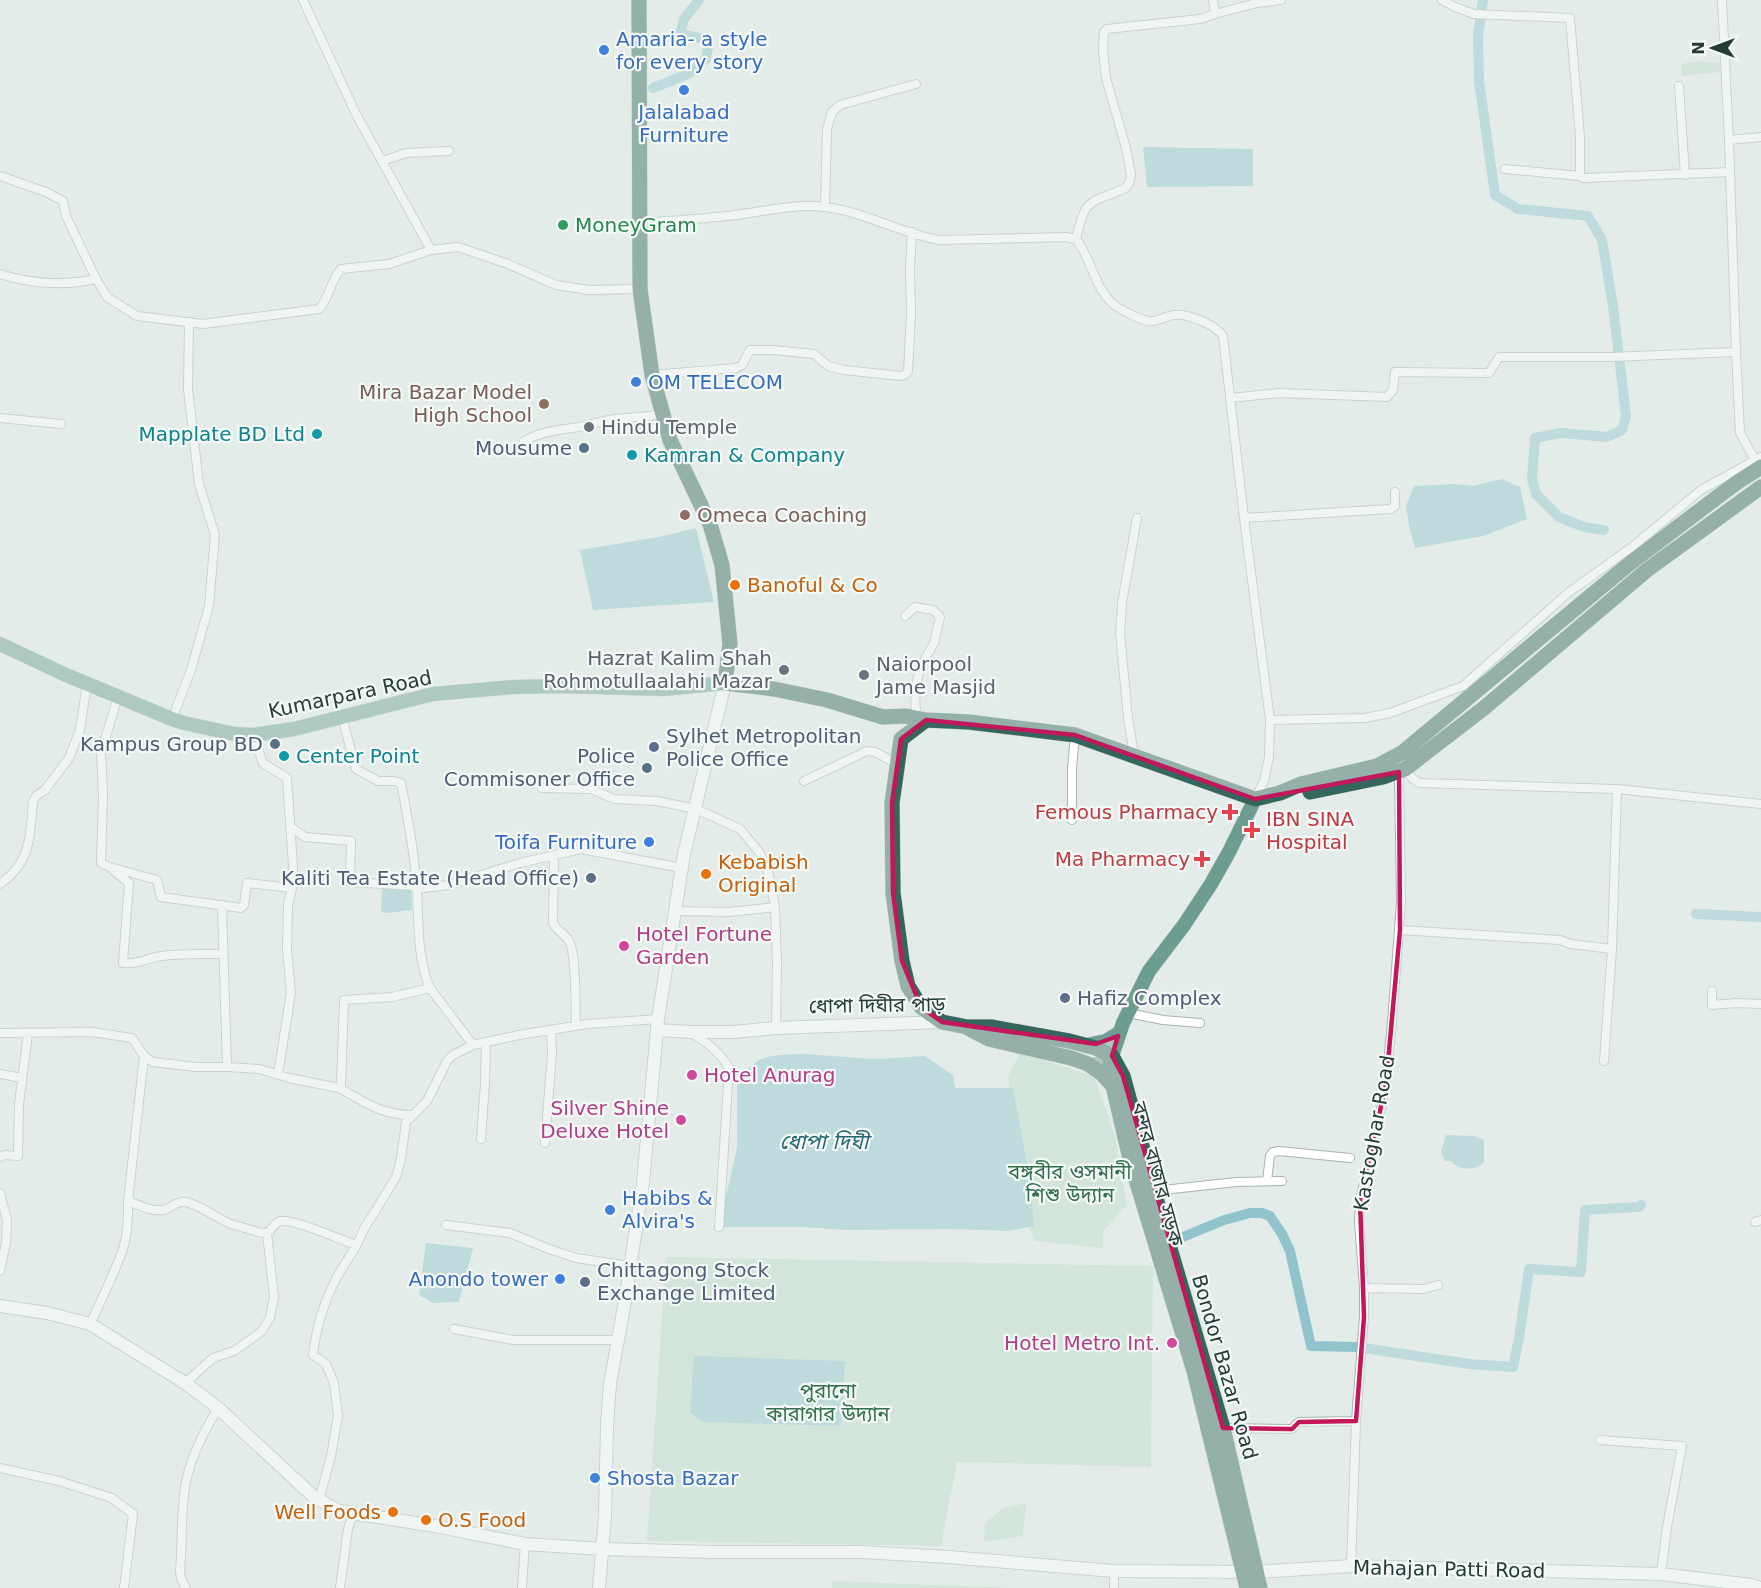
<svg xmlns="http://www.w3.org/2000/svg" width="1761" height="1588" font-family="'DejaVu Sans','Noto Sans Bengali',sans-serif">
  <rect width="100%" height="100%" fill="#e4ece9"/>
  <!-- green -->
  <path fill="#bfdbc7" d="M1698,61l22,2v9l-38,4 -1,-12z
    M1020,1053l74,23 21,60 12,69 -24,26v17l-69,-7 -15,-39 -11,-126z
    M666,1257l487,9 -2,201 -194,-5 -16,84 -294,-5z
    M1026,1503l-3,33 -39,6 1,-19 19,-15z
    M832,1581l181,7h-181z"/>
  <!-- water -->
  <path fill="#91c3cc" d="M1143,147l110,2v37l-106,1z
    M1502,479l18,8 7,32 -44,17 -68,12 -6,-22 -3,-20 8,-20 39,-2 19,2z
    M696,528l18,74 -121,8 -13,-60 79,-13z
    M382,888l29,2 1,20 -25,3 -6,-1z
    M804,1054l71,5 50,-3 28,19 2,13h58l17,92 4,46 -25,5 -57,-2 -105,1 -46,-3h-82l18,-79v-68c24,-28 33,-24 67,-26z
    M1446,1135l28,1 10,4v22c-9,9 -24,9 -33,-1h-6l-4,-9z
    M426,1243l47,5 -14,54 -26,1 -14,-8z
    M694,1356l151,5 -4,65 -138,-4 -13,-9z"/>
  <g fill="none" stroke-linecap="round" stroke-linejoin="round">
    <!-- canal -->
    <path stroke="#91c3cc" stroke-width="10" d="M1483,0l-5,36 1,45 16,114 23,14 70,7 14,24 11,66 13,110 -4,14 -15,7 -46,-4 -26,5 -3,41 4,15 23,23 25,10 20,3
      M653,88l35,-14 18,-15 3,-19 -29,-6 4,-15 15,-19
      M1696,914l65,3
      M1178,1239l46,-19 26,-7h12l8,3 12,18 8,17 21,95 46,1 112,17 44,3 6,-29 10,-69 52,3 4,-62 54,-3 2,-2"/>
    <defs>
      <path id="street" d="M303,0l54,116 74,134
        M1442,0l13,7 19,7 96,4 10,119v39
        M1722,0l7,140 7,212 4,81 18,32
        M1215,14l42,-11 24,-3
        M1679,86l6,89
        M1729,140l32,-3
        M383,161l23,-8 43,-2
        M1505,169l75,7 3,2 147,-6
        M0,176l46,16 17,9 3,15 30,63 11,18 30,19 66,8 116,-15c11,-11 10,-26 22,-40l48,-5 42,-14 27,-3 50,17 48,21 33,5 51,-1
        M825,207l2,-78 5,-17 8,-7 76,-21
        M640,223c29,-2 58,-4 87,-7 32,-3 64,-13 97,-9 39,4 76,26 115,33l127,-3 10,2c15,19 18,48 37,65 6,5 26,15 34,17 9,2 18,-5 27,-6 13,-2 42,10 49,21l21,182 26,202 -1,37 -5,24 -9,18
        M1076,239c10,-43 13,-35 50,-51l4,-7 1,-7 -5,-26 -20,-70 -3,-28 1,-18 3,-3 93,-10 15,-5 -2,-14
        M0,274c32,10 64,12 96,5
        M652,375l84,-7 6,-3 8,-15h23l41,4 14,12 16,4 57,6 5,-2 2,-3 3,-57 -1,-46 2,-36
        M1230,398l50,-5 107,4 6,-7 2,-18 94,1 10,-16h111l126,-5
        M0,418l61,6
        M524,441c18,-10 35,-11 55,-14 12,-2 24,-7 37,-8 16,-2 31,-2 47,-5
        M1244,518l146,-9 5,-3v-14
        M905,616l10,-9 18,3 7,7 -6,26 -13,23 -6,22 1,30
        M118,697l-17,55 2,44 -2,67 9,4 47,13 4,17 80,11 3,-3 3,-22 45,5
        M342,717l14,52 22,12h16l7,2c7,36 14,73 16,110 2,32 0,64 13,95
        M172,719l19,-49 18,-64 6,-71 -16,-51 -11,-95 1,-67
        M1270,720l95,-2 25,-5 73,-27 105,-93 64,-46 69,-57 60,-33
        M253,735l10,28 24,15 6,88 -1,23 -4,15 -1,46 4,43 -13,81
        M1134,755l-6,-37 -8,-85 2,-30 15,-85
        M1405,769l8,10 7,4 197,6 144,15
        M804,781l63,-30 8,1 22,12
        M542,788l49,1 23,10 43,2 39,8 44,20 19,23 8,14 8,41 2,55 -1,66
        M1072,820v-52l3,-33
        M291,827l14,10 46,4 -1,41 66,4
        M554,855l-1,68c4,8 12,11 16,18 8,14 6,67 7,85
        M113,870l16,13 -6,80c14,2 25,-5 38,-7 21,-3 42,-2 63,-2
        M0,884c31,-22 30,-47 33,-82l3,-6 9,-6 24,-32 11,-28 7,-46
        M416,889l33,-4 71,-22 61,-14 101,19
        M222,905l5,162
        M675,911l54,1 46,-5
        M1400,930l160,10 11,4 41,5
        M1712,991v14l24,-2 25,1
        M1128,1013l35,7 37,3
        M0,1033l92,-1 40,6 12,18 9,6 43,5h31l32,2 30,9 50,10 2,-2 3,-86 48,-3 38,-9 43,57 46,-10 68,-11 71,-5
        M691,1033c16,9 29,19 38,35l-10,159
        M1604,1061l8,-112 5,-160
        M0,1074l22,4
        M339,1088c26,14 42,27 73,27
        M481,1139l4,-56 1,-41
        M545,1143l7,-90 -1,-23
        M0,1157l4,-2 14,1 1,-52 9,-71
        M1267,1181l3,-25 3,-4 6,-1 71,7
        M1154,1191l82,-9 46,-1
        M0,1193l7,27 -1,23 -6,28
        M128,1201c11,4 24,11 36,9 8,-2 11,-9 21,-8 17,3 30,16 46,22 9,3 18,5 27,8 17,4 12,-9 23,-11 14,-2 60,19 75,24
        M1755,1222l6,-2
        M446,1225l64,8 39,16 27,9 54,8
        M1364,1288l60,1 14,-4
        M90,1324c12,-25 24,-50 33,-75 5,-16 5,-32 5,-48l16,-145
        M454,1329l59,11h104
        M185,1383l28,-25 21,-7 27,-19 9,-14 4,-21 -7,-64
        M1223,1428l69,1 7,-7 57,-1
        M1600,1440l82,6 -15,81 -6,47
        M0,1468l59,13 53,17 21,16 -9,74
        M319,1500l12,-44 7,-40 -4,-33 -8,-19 -13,-9c3,-26 11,-53 23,-76 6,-12 14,-22 20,-33 5,-9 8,-20 15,-28l25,-41 5,-18 5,-37 21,-21 20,-40 6,-6 20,-10
        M1351,1566l5,-145 8,-104v-29l-5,-66 1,-22 14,-56 12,-60 6,-62 9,-119 -2,-131
        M186,1588l-5,-10 -1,-7c3,-30 0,-66 7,-94 6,-25 18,-47 31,-69
        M340,1588l8,-59 5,-16
        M522,1588l3,-44
        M1114,1588v-17"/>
      <path id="secondary" d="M657,1030l34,2h42l43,-4 166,-6
        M0,1306l47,7 43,11 95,59 33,25 96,89 25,14 96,15 90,18 77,5 111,3h148l88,5 165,14 142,1 95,-6 310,8 90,11 9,3
        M599,1588l6,-73 2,-90 3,-41 15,-83 18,-119 15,-163 26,-165 41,-171"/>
      <path id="primary" d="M0,644l66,31 106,44 12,4 51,11 18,1 41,-6 139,-35 81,-7 46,-1 104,3 61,-6
        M1087,1045l19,-4 13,-8
        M1091,1066l12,-4 9,-6 11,-33 26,-52 35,-46 27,-41 18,-32 26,-53"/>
      <path id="highway" d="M639,0l1,289 12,86 18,65 40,84 12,41 8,79 -5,39 49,6 53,11 56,17 23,-1 20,4 43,2 106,13 180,64 25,-6 21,-9 76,-18 26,-14 226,-188 107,-81 25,-16
        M926,720l-25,19 -9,64 1,90 9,68 6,25 13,21 21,15 25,5h24l78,14 27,7 16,8
        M1310,792l73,-15 22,-8 79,-61 163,-138 114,-83
        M968,1028l21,11 82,19 17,6 13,9 12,13
        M1112,1056l11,20 43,159 57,193 37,160
        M1111,1057l-1,9 3,20 18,77 63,208 53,217"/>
    </defs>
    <!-- street casing -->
    <use href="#street" stroke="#a7b4b0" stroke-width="10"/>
    <!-- secondary casing -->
    <use href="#secondary" stroke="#a3b7b0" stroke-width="14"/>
    <!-- primary casing -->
    <use href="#primary" stroke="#c2c8c7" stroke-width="15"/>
    <!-- highway casing -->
    <use href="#highway" stroke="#c2c8c7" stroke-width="16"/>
    <!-- street -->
    <use href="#street" stroke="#fff" stroke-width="8"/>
    <!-- secondary -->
    <use href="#secondary" stroke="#fff" stroke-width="12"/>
    <!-- primary -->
    <use href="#primary" stroke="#6d9d91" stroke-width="14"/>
    <!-- highway -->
    <use href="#highway" stroke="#34665b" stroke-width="15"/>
  </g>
  <!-- marked area -->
  <path d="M0 0H1761V1588H0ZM926,720l149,15 180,64 144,-27 1,158 -14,154 -26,116 4,117 -8,104 -57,1 -7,7 -69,-1 -100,-352 -11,-20 6,-20 -22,8 -154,-22 -21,-15 -19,-46 -9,-68 -1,-90 9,-64z" fill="#e4ece9" fill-opacity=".55" fill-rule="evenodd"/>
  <path fill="none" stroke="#c2185b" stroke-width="4.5" stroke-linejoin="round" d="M926,720l149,15 180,64 144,-27 1,158 -14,154 -26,116 4,117 -8,104 -57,1 -7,7 -69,-1 -100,-352 -11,-20 6,-20 -22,8 -154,-22 -21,-15 -19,-46 -9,-68 -1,-90 9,-64z"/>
  <!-- markers -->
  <g fill="#3f7fe0" stroke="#f4f9f7" stroke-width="2">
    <circle cx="604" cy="50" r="6"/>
    <circle cx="684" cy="90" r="6"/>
    <circle cx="636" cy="382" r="6"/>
    <circle cx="649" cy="842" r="6"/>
    <circle cx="610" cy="1210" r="6"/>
    <circle cx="560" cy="1279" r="6"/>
    <circle cx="595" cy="1478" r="6"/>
  </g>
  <circle fill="#2e9e5b" stroke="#f4f9f7" stroke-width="2" cx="563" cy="225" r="6"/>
  <g fill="#8d6e63" stroke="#f4f9f7" stroke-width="2">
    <circle cx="544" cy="404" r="6"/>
    <circle cx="685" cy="515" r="6"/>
  </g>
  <g fill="#6b7280" stroke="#f4f9f7" stroke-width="2">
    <circle cx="589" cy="427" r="6"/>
    <circle cx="784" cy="670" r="6"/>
    <circle cx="864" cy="675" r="6"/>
  </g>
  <g fill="#0f9aa8" stroke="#f4f9f7" stroke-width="2">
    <circle cx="317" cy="434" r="6"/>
    <circle cx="632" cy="455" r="6"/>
    <circle cx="284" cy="756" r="6"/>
  </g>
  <g fill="#5c6f8a" stroke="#f4f9f7" stroke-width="2">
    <circle cx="584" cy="448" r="6"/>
    <circle cx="275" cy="744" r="6"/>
    <circle cx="654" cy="747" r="6"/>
    <circle cx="647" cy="768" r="6"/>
    <circle cx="591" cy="878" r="6"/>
    <circle cx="1065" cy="998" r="6"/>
    <circle cx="585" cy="1282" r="6"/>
  </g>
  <g fill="#e8710a" stroke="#f4f9f7" stroke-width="2">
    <circle cx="735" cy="585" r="6"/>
    <circle cx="706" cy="874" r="6"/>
    <circle cx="393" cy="1512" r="6"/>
    <circle cx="426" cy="1520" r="6"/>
  </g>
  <g fill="#e0444e" stroke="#f4f9f7" stroke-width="2">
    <path d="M1227 803h6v6h6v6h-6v6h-6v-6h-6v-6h6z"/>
    <path d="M1249 821h6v6h6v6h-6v6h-6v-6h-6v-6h6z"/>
    <path d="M1199 850h6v6h6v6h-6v6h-6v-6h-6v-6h6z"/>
  </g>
  <g fill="#d1479c" stroke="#f4f9f7" stroke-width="2">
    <circle cx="624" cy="946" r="6"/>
    <circle cx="692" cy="1075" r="6"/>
    <circle cx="681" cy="1120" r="6"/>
    <circle cx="1172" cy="1343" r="6"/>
  </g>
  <g text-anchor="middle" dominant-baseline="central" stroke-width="4.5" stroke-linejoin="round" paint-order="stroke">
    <!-- shop labels -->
    <g font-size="20" fill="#366cbe" stroke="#f4f9f7" text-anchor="start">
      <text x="616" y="39">Amaria- a style<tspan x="616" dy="23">for every story</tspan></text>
      <text x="684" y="112" text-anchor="middle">Jalalabad<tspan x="684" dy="23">Furniture</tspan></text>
      <text x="648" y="382">OM TELECOM</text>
      <text x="637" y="842" text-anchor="end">Toifa Furniture</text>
      <text x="622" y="1198">Habibs &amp;<tspan x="622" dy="23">Alvira's</tspan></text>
      <text x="548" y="1279" text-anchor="end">Anondo tower</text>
      <text x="607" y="1478">Shosta Bazar</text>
    </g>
    <!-- leisure labels -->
    <g font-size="20" fill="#27864d" stroke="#f4f9f7" text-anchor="start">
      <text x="575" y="225">MoneyGram</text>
    </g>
    <!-- education labels -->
    <g font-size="20" fill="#785e54" stroke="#f4f9f7" text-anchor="end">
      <text x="532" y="392">Mira Bazar Model<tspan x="532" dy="23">High School</tspan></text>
      <text x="697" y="515" text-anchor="start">Omeca Coaching</text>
    </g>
    <!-- worship labels -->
    <g font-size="20" fill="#5b616d" stroke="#f4f9f7" text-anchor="start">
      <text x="601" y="427">Hindu Temple</text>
      <text x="772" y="658" text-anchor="end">Hazrat Kalim Shah<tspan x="772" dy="23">Rohmotullaalahi Mazar</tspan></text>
      <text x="876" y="664">Naiorpool<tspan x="876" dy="23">Jame Masjid</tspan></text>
    </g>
    <!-- culture labels -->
    <g font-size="20" fill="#0d838f" stroke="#f4f9f7" text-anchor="start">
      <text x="305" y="434" text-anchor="end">Mapplate BD Ltd</text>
      <text x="644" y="455">Kamran &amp; Company</text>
      <text x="296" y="756">Center Point</text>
    </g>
    <!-- service labels -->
    <g font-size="20" fill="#4e5e75" stroke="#f4f9f7" text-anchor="end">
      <text x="572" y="448">Mousume</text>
      <text x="666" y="736" text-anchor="start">Sylhet Metropolitan<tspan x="666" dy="23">Police Office</tspan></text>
      <text x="263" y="744">Kampus Group BD</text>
      <text x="635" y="756">Police<tspan x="635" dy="23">Commisoner Office</tspan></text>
      <text x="579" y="878">Kaliti Tea Estate (Head Office)</text>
      <text x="1077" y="998" text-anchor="start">Hafiz Complex</text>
      <text x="597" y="1270" text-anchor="start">Chittagong Stock<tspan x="597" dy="23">Exchange Limited</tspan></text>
    </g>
    <!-- food labels -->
    <g font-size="20" fill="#c56008" stroke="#f4f9f7" text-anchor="start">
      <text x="747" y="585">Banoful &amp; Co</text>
      <text x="718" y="862">Kebabish<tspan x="718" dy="23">Original</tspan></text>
      <text x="381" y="1512" text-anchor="end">Well Foods</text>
      <text x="438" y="1520">O.S Food</text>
    </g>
    <!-- street labels -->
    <g font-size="20" fill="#253c36" stroke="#f4f9f7">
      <text transform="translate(350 694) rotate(-12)">Kumarpara Road</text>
      <text transform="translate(877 1005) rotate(-1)">ধোপা দিঘীর পাড়</text>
      <text transform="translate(1374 1133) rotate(-80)">Kastoghar Road</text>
      <text transform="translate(1158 1174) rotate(75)">বন্দর বাজার সড়ক</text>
      <text transform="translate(1225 1367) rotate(74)">Bondor Bazar Road</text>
      <text transform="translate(1449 1569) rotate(1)">Mahajan Patti Road</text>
    </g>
    <!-- health labels -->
    <g font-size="20" fill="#be3a42" stroke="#f4f9f7" text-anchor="end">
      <text x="1218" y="812">Femous Pharmacy</text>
      <text x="1266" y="819" text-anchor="start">IBN SINA<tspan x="1266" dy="23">Hospital</tspan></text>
      <text x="1190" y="859">Ma Pharmacy</text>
    </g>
    <!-- hotel labels -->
    <g font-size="20" fill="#b23c85" stroke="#f4f9f7" text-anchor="start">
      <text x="636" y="934">Hotel Fortune<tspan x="636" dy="23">Garden</tspan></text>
      <text x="704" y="1075">Hotel Anurag</text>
      <text x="669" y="1108" text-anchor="end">Silver Shine<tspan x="669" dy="23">Deluxe Hotel</tspan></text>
      <text x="1160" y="1343" text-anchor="end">Hotel Metro Int.</text>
    </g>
    <!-- park labels -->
    <g font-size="20" fill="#336f4a" stroke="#f4f9f7">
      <text x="1070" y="1172">বঙ্গবীর ওসমানী<tspan x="1070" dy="23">শিশু উদ্যান</tspan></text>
      <text x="828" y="1391">পুরানো<tspan x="828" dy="23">কারাগার উদ্যান</tspan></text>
    </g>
    <!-- water labels -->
    <g font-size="21" font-style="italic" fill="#246673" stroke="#f4f9f7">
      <text x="824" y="1142">ধোপা দিঘী</text>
    </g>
  </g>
  <!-- north arrow -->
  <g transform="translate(1713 48) rotate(270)" stroke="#f4f9f7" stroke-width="4.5" paint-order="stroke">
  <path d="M0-4.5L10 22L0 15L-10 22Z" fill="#253c36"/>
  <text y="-9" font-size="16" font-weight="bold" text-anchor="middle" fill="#253c36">N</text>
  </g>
</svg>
